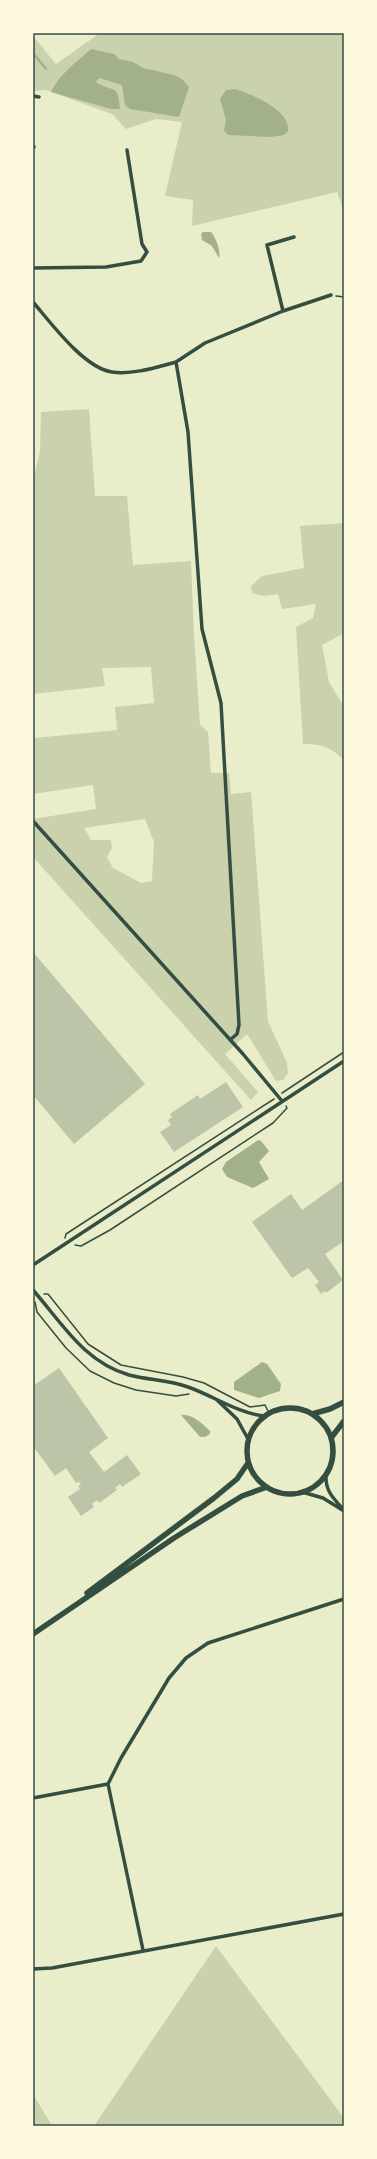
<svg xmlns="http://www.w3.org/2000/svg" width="377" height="2159" font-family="'Work Sans',sans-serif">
  <rect width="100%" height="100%" fill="#e9edc9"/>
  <!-- green -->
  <path fill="#cad2ad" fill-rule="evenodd" d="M100,33h244v178l-7,-19 -145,34 1,-26 -28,-4 17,-74 -26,-3 -30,10 -14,-15 -66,-24 -13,1v-55l23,28z
    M89,409l6,87h32l6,69 58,-4 3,75 6,89 8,7 3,41h18l2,21 20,-2 17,229 19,42 1,10 -5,7 -7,1 -29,-47 -22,20 33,38 -7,8 -218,-243v-38l63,-10 -3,-24 -60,9v-64l2,8 82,-8 -2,-23 39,-4 -3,-36 -49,1 3,18 -72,8v-214l7,-28 1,-40zM145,819l9,23 -2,39 -11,2 -28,-15 -6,-11 5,-9 -1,-8h-20l-7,-12z
    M344,523v110l-22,12 7,37 15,25v53c-13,-13 -23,-16 -41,-16l-7,-117 17,-9 3,-14 -34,5 -4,-15 -14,2 -12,-3 -1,-7 11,-10 42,-8 -4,-42z
    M216,1946l128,172v8h-250z
    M33,2094l19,32h-19z"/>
  <!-- water -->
  <path fill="#a3b18a" d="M91,49l23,5 5,5 14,3 10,6 31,7 8,4 7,8 -10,30 -49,-8 -5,-4 -3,-20 -23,-7 -3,4c17,12 22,-1 24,27h-9l-60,-17c8,-18 26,-30 40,-43z
    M235,89c16,5 56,21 53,42l-4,4 -13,2 -43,-2 -4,-4 2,-11 -6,-21 6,-9z
    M203,232h8c5,6 10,19 8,26l-7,-12 -10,-6 -1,-6z
    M258,1140l3,1 8,10 -10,11 10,17 -16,9 -26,-11 -5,-8 4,-7z
    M262,1362l5,2 14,20 -1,7 -21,7 -25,-8v-8z
    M181,1415c10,-2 22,9 29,16v3l-5,3h-5z"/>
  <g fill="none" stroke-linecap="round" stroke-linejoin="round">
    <!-- stream -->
    <path stroke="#a3b18a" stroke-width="2.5" d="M33,53l13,16"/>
  </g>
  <!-- building -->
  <path fill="#bcc5a7" d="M33,952l112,132 -71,60 -41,-49z
    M226,1082l17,25 -69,45 -14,-20 11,-7 -3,-5 4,-3 -2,-3 28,-19 2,4z
    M344,1180v61l-19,13 18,26 -17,13 -1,-2 -4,3 -6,-9 4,-3 -11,-14 -16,10 -40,-56 39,-28 11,16z
    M59,1368l49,70 -19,14 15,20 23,-17 14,19 -19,13 -2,-3 -5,4 2,2 -18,13 -2,-3 -5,4 2,3 -13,9 -13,-19 12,-8 -2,-3 3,-1 -2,-3 -3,1 -10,-15 -11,8 -22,-30v-60z"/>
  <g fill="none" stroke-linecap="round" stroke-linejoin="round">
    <!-- path -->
    <path stroke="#344e41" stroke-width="1.5" d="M336,296l8,1
      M282,1093l62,-41
      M65,1238l1,-4 208,-135
      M75,1245l6,1 29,-16 163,-107 14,-15 -1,-2
      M44,1294h4l40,50 33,21 62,12 21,6 46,24 15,-2 3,6
      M35,1302l2,10 29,36 24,23 24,12 22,7 40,6 13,-2"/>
    <!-- minor -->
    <path stroke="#344e41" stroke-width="3.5" d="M33,96l6,1
      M33,146l1,1
      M33,268l73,-1 35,-6 6,-9 -5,-8 -15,-94
      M33,302c18,21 51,66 79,70 21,3 45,-5 64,-10l12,70 14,197 19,74 18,322 -2,9 -7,6
      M283,311l-16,-66 27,-8
      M176,362l29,-19 78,-32 48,-16
      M33,821l210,233 39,47
      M33,1265l311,-204
      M33,1290c29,33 51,72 96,85 19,5 40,5 59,12 26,9 49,26 76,29
      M217,1400l20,19 11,20
      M326,1474c-1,16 6,23 16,34
      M302,1492l21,6 21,13
      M108,1784l35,166
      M33,1798l75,-14 13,-26 48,-80 17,-20 22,-15 136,-44
      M33,1969l19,-1 292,-54"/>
    <!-- primary -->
    <path stroke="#344e41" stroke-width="5.5" d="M247 1451a43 43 0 1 1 86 0a43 43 0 1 1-86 0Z
      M312,1414l18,-5 14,-7
      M331,1438l13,-17
      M87,1593l127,-95 23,-19 11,-16
      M33,1634l141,-96 68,-42 25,-9"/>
  </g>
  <!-- border -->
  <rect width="377" height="2159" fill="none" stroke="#fefae0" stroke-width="68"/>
  <rect x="34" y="34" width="309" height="2091" fill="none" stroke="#344e41" stroke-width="1.5"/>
</svg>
